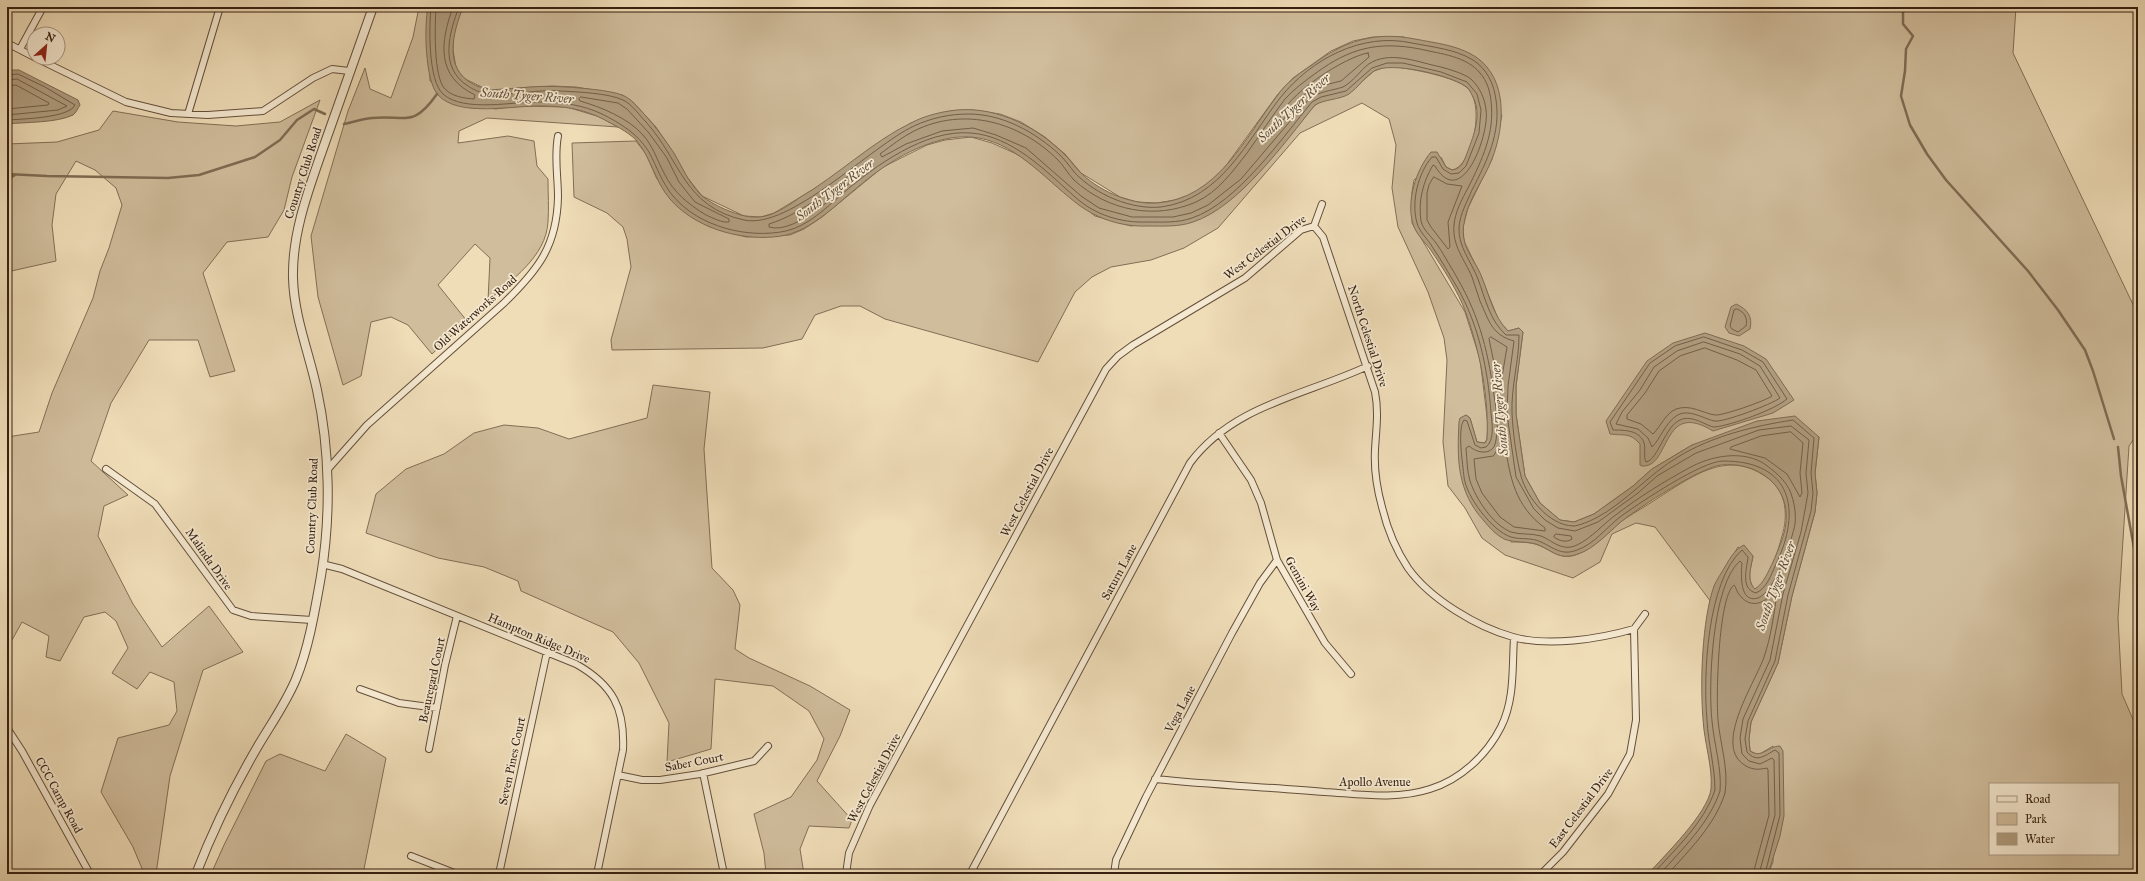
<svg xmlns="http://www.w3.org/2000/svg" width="2145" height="881" font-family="'IM FELL Great Primer',serif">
  <rect width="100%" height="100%" fill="#efddb8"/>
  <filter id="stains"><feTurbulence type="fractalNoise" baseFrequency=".005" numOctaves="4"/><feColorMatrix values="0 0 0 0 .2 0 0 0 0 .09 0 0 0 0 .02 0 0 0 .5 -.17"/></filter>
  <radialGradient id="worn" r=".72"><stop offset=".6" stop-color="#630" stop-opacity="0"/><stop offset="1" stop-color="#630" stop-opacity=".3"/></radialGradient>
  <!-- green -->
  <path fill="#d0bd9c" stroke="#836e56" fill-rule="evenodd" d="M419,7h9l2,74 65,28 23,-3 49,1 33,10 18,10 -131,-9 -28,13 -1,12 50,-7 26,5 3,25 11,13c0,14 1,29 0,43 -2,35 -37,58 -60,79l2,-43 -15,-14 -37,41 29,36 -35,33 -24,-29 -17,-8 -20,5 -10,54 -18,9 -25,-88 -7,-61 37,-125 17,-43 5,21 21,9 22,-61z
    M463,7h1553l-3,46 125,262v118l-9,13 -11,172 4,76 16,37v143h-370l5,-12v-116l-15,9 -8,-4 -1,-12 2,-17 27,-59 14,-67 23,-84 2,-19 -2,-19 4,-37 -127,8 -40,24 -19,17 -39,28 -20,8 -14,-2 -20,-17 -15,-27 -9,-62v-28l7,-54 -4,-4 -11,3 -9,-10 -19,-47 -16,-33 -1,-15 5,-18 24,-49 10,-44 -98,-78h-31l-20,4 -22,10 -38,27 -15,16 -53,73 -15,15 -15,11 -20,7 -18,3 -20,-1 -17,-5 -39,-24 -16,-19 -20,-17 -24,-15 -21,-8 -27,-4 -22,1 -40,12 -87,60 -50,30 -13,4 -17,-1 -42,-20 -15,-19 -13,-23 -18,-27 -23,-25 -11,-7 -46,-8 -24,-1 -64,4 -25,-12 -7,-10 -3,-18v-18zM1990,784h128v70h-128z
    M1388,66c19,2 60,9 77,20 22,14 8,81 -13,84l-6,-3 -5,-10 -27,23 -2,12v31l53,89 15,47 8,66 -1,14 -2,4 -8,-1 -7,-24 -4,-3 45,127c9,0 19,0 27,3 15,6 24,17 42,8 17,-7 29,-23 43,-33 14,-9 28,-17 41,-26 35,-22 67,-44 105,-15 18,14 19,37 13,57 -5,18 -12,43 -27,54 -9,-11 -4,-22 -2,-34l-15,-9 -23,39 -4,16 -56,-75 -19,-4 -24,11 -12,28 -27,16 -68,-23 -23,-17 -17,-30 -17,-22 -5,-44 4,-82 -3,-22 -16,-46 -30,-65 -6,-39 4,-43 -7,-26 -27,-16 -62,30 -82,95 -34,20 -33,12 -40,7 -19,10 -17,15 -37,70 -153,-43 -25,-13h-19l-26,9 -13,24 -39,9 -151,2 -1,-10 20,-73 -4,-28 -4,-12 -16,-14 -33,-16 -2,-54 64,-2 10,13 11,25 51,47 38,11 44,-2 14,-6 18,-12 61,-50 44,-22 18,-5 26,-3 21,6 29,13 74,60 36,10 82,-14 34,-27 68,-80 7,-4 26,-7 26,-23z
    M320,100l-28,77 -8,33 -16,27 -41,5 -24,31 32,98 -25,6 -12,-37h-49l-38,63 -20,58 37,34 -24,11 -6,30 35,68 29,43 47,-41 34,46 -40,18 -33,106 -14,98h-9l-4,-3 -10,-24 -32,-55 17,-54 51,-13 8,-14 -3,-29 -24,-10 -13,17 -25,-16 16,-25 -12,-27 -11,-9 -21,5 -24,44 -14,-4 3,-21 -27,-14 -15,27v-212l32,-5 13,-39 41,-95 7,-27 9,-23 13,-43 -6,-17 -21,-18 -19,-9 -20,33 -4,31 4,36 -49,11v-128l50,-2 42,-12 14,-19 65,11 58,4 44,-4z
    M653,385l57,7 -6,57 8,119 21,22 7,15 -5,44 14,9 61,28 40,24 -10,26 -23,45 35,39 -3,8 -40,-2 -9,23 4,25h-38l-2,-21 -10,-39 37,-17 26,-37 7,-21 -15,-28 -36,-25 -58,-7 -4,70 -44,13 2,-39 -30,-60 -26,-31 -92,-41 -3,-10 -34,-14 -46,-9 -72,-25 10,-39 30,-25 38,-15 30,-21 30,-8 34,3 31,11 78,-21z
    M346,734l40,24 -23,116h-152l13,-29 42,-84 14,-7 45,17z"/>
  <!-- water -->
  <path fill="#b09d7f" stroke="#7f6b53" d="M428,7h35c-10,26 -20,61 10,77 1,1 14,6 15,6 9,2 22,-2 31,-2 16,-2 32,-2 48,-1 13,1 42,3 55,8 9,3 16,13 23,20 11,12 20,25 29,38 8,14 14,28 25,40 10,10 28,18 42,22 10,3 21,3 31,-1 10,-4 19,-10 27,-16 38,-22 74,-57 112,-75 11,-6 25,-10 38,-12 42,-7 84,13 114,42 6,5 10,12 16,18 18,19 51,34 78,32 60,-4 88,-65 120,-107 9,-13 21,-22 35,-31 32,-24 63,-34 103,-26 20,4 43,6 61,18 32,22 29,69 16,102 -8,21 -25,41 -28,65 -1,2 -1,13 0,15 2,13 12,24 17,36 8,19 12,41 27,56l11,-3 4,4 -7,54v28l9,62 15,27 20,17 14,2 20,-8 39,-28 19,-17 40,-24 65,-24 38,-5 24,21 -4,36 2,20 -2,19 -23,84 -14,67 -27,59 -2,17 1,12c12,8 18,-5 30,-5l3,5 1,65 -4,20 -12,38h-120c17,-19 60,-61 63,-85 2,-22 -7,-47 -8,-70 -3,-36 -1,-99 11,-133 3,-7 8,-14 12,-21 5,-8 9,-16 18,-20l9,11c-2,12 -7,24 2,33 9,-6 13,-17 18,-27 5,-12 12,-27 13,-40 4,-37 -30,-61 -65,-57 -22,3 -81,42 -99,56 -13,11 -28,28 -44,33 -20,7 -25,-4 -42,-10 -10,-3 -22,-1 -32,-5 -8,-4 -15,-12 -20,-18 -27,-30 -27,-61 -25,-99l1,-4 6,-3 4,3 7,24 8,1 2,-4c2,-42 -7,-87 -21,-126 -8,-22 -23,-45 -36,-64 -6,-8 -14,-15 -17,-25 -7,-23 3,-54 18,-72h6l9,15 6,3c11,-1 13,-12 17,-22 6,-16 13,-36 3,-53 -1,-3 -4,-8 -7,-9 -15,-11 -75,-25 -91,-15 -10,6 -16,17 -25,23 -10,6 -24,5 -34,11 -30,37 -76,102 -122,117 -14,5 -30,4 -45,4 -26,1 -52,-7 -73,-24 -31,-24 -62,-62 -104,-65 -39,-3 -84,25 -112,49 -26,21 -51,49 -86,51 -36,3 -79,-10 -103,-38 -15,-17 -19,-42 -34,-59 -9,-9 -22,-15 -33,-21 -19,-10 -40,-13 -61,-13 -28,-1 -83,12 -104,-11 -13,-14 -14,-69 -10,-88z
    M13,70h6l59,30 2,5c-2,3 -4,8 -7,10 -16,8 -48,7 -66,9v-52z
    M1736,304c11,5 17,12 14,25l-11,7 -10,-3 -4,-6 6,-20z
    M1705,333l39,13 22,13 28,41 -21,13 -60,18c-52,-32 -42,37 -71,35l-2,-1v-21c-11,-12 -15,-8 -30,-10l-4,-13 41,-60 26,-18z"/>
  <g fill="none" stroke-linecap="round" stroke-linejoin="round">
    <!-- shore -->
    <path stroke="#735e48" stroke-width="1" d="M431,7c-2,20 -3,73 12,87 21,19 72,7 98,8 21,0 42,3 61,12 18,9 36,20 47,38 8,15 13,31 24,44 26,31 75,43 113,35 22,-5 40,-23 56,-37 33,-28 83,-65 129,-61 41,3 75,38 104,64 20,18 46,26 72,25 15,0 31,1 45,-4 45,-15 90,-80 120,-116l9,-5 25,-6 26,-23 15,-5h16l38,9 26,10 10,12 4,16 -2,23 -13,33 -7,7 -8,1 -8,-5 -7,-12h-4c-14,16 -21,45 -15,66 3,10 11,16 16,25 9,13 16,26 24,39 22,38 31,83 34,126 1,10 4,27 -5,34l-5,1 -6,-3 -8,-24 -3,-1c-7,9 -1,45 0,57 2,19 28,54 47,60 10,3 20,0 30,5 13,6 21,14 36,8 16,-5 30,-23 43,-33 19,-14 82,-56 103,-56 69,0 79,49 53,103 -5,11 -9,24 -20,29 -16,-4 -9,-25 -8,-36l-6,-7c-35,31 -39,126 -35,170 1,23 8,47 8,70 -11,33 -39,58 -62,84
      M436,7c-1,17 -3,70 9,82 8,8 19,9 29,10l1,-4c-39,-19 -35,-52 -22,-88
      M459,7c-10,26 -20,61 9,79 6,4 14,8 22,8 22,2 47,-5 71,-3 17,1 47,2 62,9 10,5 16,15 23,22 35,39 38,85 98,98 46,10 127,-74 170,-94 17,-8 36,-12 54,-12 35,0 67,18 92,41 6,6 10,12 15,18 21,22 57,37 86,34 60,-8 86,-66 119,-109 31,-39 82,-66 132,-55 20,4 43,6 61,17 14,9 21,24 23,40 5,33 -9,61 -24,90 -5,12 -12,24 -13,37 -1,20 12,34 19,52 7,19 12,42 28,56h13c0,26 -8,52 -7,78 1,20 4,44 9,63 6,22 28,49 52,50 6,0 17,-5 23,-8 29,-15 53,-44 82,-61 34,-21 76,-31 115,-37l21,18 -3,35 2,20 -2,18 -23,84 -13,66 -27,60 -3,18 2,13c10,11 17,4 28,-2l4,3 1,62 -15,59
      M1368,53l1,4 -28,24 -24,6 -11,6 -23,27h-3c2,-23 66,-64 88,-67z
      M7,75l11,-1 27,13 30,18c-6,13 -53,14 -68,15
      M7,80l10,-1 50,27 -9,4 -51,5
      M7,86l9,-1 33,18 -1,2 -41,4
      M581,97l37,6 9,6 22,24 18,25 12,24 16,20 34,17v3c-7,1 -16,-4 -23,-7 -18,-11 -33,-23 -42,-42 -7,-13 -11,-27 -21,-38 -15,-17 -42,-28 -63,-34l-1,-2z
      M866,164l2,1v2c-21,17 -71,69 -99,60v-3c36,-11 66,-40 97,-60z
      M1434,177l13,7 15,2 -14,36 2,25 -2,2 -17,-22 -4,-7v-27l2,-8z
      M1737,309c8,3 11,10 9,17l-8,6 -6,-3 -2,-3 4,-16z
      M1491,337l16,10 -6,36 -3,-1 -9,-43z
      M1704,337l38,13 21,12 24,37c-13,11 -55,26 -72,28 -8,0 -22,-13 -35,-7 -15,6 -22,40 -34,42 -3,-6 0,-14 -2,-19 -4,-13 -20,-13 -31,-13l-3,-8 40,-59 25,-17z
      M1704,342l36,12 20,12 20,32c-8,6 -57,25 -66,23 -12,-3 -26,-13 -38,-5 -12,9 -15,22 -24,31l-4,-9 -10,-9 -22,-5 6,-12 18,-22 14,-23 23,-16z
      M1705,348l32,12 19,10 16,26c-7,5 -50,20 -57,19 -13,-2 -24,-11 -39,-6 -11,5 -15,17 -23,25l-12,-10 -14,-5v-4l18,-22 14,-22 21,-15z
      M1791,432l12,11 -3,30 2,20 -2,4 -13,-23 -22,-16 -35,-9 1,-2 30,-11z
      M1502,443l3,1c5,34 10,62 40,84v3l-31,-4 -14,-10 -18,-24 -6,-14 -2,-20 19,-3z
      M1556,534l15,2 1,3c-5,4 -13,2 -18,-2z
      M1660,874c22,-25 49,-50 60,-83 2,-22 -6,-47 -8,-70 -4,-35 0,-137 28,-160l2,2c-1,10 -3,41 16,35 17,-6 34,-58 37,-74 1,-7 0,-17 -2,-24 -4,-17 -14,-25 -27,-35 -22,-16 -56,-9 -77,3 -24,13 -50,29 -72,46 -13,9 -25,24 -40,31 -15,7 -24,-4 -36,-9 -10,-3 -21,-1 -30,-4 -18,-7 -35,-33 -41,-51 -3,-10 -3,-22 -4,-33l3,-2c9,8 25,10 27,-6 3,-15 0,-31 -2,-45 -7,-50 -16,-83 -42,-126 -5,-8 -10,-18 -16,-26 -5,-7 -13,-13 -15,-22 -3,-20 2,-39 12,-56l2,1c27,46 55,-33 51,-56 -1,-11 -6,-22 -14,-30 -7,-7 -30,-13 -40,-15 -20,-5 -48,-15 -67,2 -6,6 -14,16 -22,20 -12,4 -23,4 -34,12l-68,80 -33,26 -17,8 -18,4h-41l-33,-9 -18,-12 -55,-48 -30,-13 -23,-7 -31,3 -36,13 -24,13 -2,-3c11,-8 22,-17 34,-23 50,-25 106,-9 144,29 6,6 10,14 16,20 34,31 81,40 122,22 22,-10 37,-31 51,-49 13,-18 25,-37 38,-54 9,-10 20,-18 31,-26 34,-25 62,-32 104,-24 21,5 46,7 60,24 7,8 10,18 11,28 4,32 -9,59 -23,87 -6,11 -13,24 -14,37 -2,21 11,35 18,52 3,8 5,16 8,24 9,20 12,34 34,40l-6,45 -1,28 9,63 18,32 11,11 13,8 17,3 23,-9 40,-29 19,-17 39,-23 63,-23 32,-4 18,14 -3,33 2,20 -7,39 -18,62 -13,66 -27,59 -3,19 2,16 7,7 11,3 12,-6 2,2 1,55 -16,59
      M1668,874c22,-25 47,-49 57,-81 4,-23 -5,-50 -7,-73 -2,-22 0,-123 16,-135 2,2 2,5 4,8 11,16 25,12 36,-1l3,1c-3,21 -6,44 -13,64 -8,24 -50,86 -21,107 8,6 15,6 24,4l1,2 1,45 -16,59"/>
    <!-- stream -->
    <path stroke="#7f6b53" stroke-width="2.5" d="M1903,7v17l10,12 -7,13 -1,22 -4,25 9,29 17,29 19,26 82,91 30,39 27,40 8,21 21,68
      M344,124c9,-2 18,-5 28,-6 35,-3 41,10 65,-24
      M7,174l40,2 121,2 31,-3 56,-18 25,-17 17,-20 17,-11 11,5
      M7,180l8,-5
      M2118,447l3,29 17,94"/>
    <defs>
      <path id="minor" d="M7,43l27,14
        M20,49l23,-42
        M36,58l90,44 45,11 37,2 55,-4 50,-33 19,-9 17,2
        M188,114l32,-107
        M1314,226l9,11 52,155c4,20 1,38 0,58 -1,18 2,39 7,57 5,21 14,43 26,61 22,31 69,59 105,69 35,10 86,2 121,-8l11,-15
        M1314,226l8,-22
        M1219,433l32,47 10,23 16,57 48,83 26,31
        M106,469l49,35 78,106 18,6 61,4
        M328,469l39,-44 137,-122c34,-33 53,-57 54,-106 0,-21 -4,-40 0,-61
        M322,564l20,5 234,95c37,21 49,44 47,86l-26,124
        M360,689l39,14 38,5
        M7,728l15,23 68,123
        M429,749l16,-84 12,-49
        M703,773l21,101
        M618,775l24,5h18l40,-6 54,-13 14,-15
        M1155,779c57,6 113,8 170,13 34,2 71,8 105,-3 30,-9 57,-34 71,-62 14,-28 11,-60 13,-89
        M411,856l46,18
        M499,874l48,-222
        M846,874l3,-21 21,-48 236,-436 12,-13 15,-11 112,-67 56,-48 13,-4
        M970,874l220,-411c43,-58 116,-68 178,-97
        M1114,874l2,-14 30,-63 86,-164 28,-50 17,-23
        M1541,874l22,-22 45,-58 22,-40 6,-34 -2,-91"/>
      <path id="tertiary" d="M196,874c17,-44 38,-87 62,-128 13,-22 28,-43 38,-67 13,-32 19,-69 25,-103 10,-60 9,-126 -4,-186 -8,-38 -23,-73 -24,-112 -1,-43 14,-84 28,-124 17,-49 35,-98 52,-147"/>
    </defs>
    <!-- minor casing -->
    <use href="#minor" stroke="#644f3b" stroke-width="8"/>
    <!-- tertiary casing -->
    <use href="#tertiary" stroke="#644f3b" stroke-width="10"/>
    <!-- minor -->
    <use href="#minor" stroke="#f5e9d1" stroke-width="6"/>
    <!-- tertiary -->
    <use href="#tertiary" stroke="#f5e9d1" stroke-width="8"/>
  </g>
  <g text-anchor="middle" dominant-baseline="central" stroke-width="3.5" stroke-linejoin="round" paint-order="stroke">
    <!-- street labels -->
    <g font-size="12" fill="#362011" stroke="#f5e9d1">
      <text transform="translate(303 173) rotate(-72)">Country Club Road</text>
      <text transform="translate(1265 247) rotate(-37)">West Celestial Drive</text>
      <text transform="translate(475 313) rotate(-42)">Old Waterworks Road</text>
      <text transform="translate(1368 336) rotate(72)">North Celestial Drive</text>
      <text transform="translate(1027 492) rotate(-62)">West Celestial Drive</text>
      <text transform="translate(312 506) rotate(-88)">Country Club Road</text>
      <text transform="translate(209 559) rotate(55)">Malinda Drive</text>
      <text transform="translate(1119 572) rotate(-62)">Saturn Lane</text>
      <text transform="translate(1303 584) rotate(61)">Gemini Way</text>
      <text transform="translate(539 638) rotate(23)">Hampton Ridge Drive</text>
      <text transform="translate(432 680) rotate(-78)">Beauregard Court</text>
      <text transform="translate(1180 709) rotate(-62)">Vega Lane</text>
      <text transform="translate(512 761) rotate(-78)">Seven Pines Court</text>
      <text transform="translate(694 762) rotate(-11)">Saber Court</text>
      <text transform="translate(874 778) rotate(-62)">West Celestial Drive</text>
      <text x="1375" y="782">Apollo Avenue</text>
      <text transform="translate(59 795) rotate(61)">CCC Camp Road</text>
      <text transform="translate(1581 808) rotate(-53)">East Celestial Drive</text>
    </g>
    <!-- water labels -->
    <g font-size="13" font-style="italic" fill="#614c38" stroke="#f5e9d1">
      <text transform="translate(527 96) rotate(4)">South Tyger River</text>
      <text transform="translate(1294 108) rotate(-43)">South Tyger River</text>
      <text transform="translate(835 190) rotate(-37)">South Tyger River</text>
      <text transform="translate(1500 409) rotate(-95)">South Tyger River</text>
      <text transform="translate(1776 586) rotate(-70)">South Tyger River</text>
    </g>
  </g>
  <!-- margin -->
  <rect width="2145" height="881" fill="none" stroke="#efddb8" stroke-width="24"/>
  <rect x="8" y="8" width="2129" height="865" fill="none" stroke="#362011" stroke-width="2"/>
  <rect x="12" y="12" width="2121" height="857" fill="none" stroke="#362011"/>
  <!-- legend -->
  <rect x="1989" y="783" width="130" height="72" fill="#f5e9d1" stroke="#a99984"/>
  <rect x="1997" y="796" width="20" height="6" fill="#f5e9d1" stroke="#a99984"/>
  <text x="2025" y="803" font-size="12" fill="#362011">Road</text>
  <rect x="1997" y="813" width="20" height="12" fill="#d0bd9c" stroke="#a99984"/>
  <text x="2025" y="823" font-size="12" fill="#362011">Park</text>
  <rect x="1997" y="833" width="20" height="12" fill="#b09d7f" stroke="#a99984"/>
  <text x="2025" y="843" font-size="12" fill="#362011">Water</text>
  <!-- north arrow -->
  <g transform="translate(46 46) rotate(27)"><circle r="19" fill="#f5e9d1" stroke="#a99984"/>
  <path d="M0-3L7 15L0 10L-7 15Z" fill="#8f2418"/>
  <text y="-6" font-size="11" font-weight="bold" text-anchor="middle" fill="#362011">N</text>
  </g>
  <rect width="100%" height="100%" filter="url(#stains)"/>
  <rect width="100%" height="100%" fill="url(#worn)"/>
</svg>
